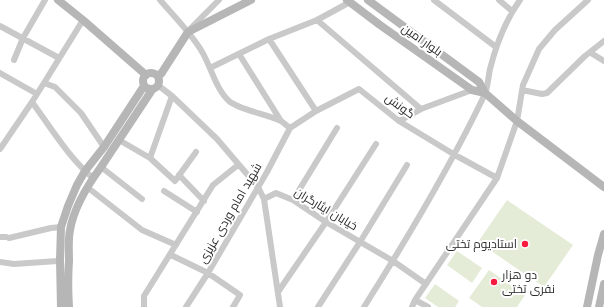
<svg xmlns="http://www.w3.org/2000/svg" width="604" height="307" font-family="'Varela Round',Cairo,sans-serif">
  <rect width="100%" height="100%" fill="#fff"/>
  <!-- green -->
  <path fill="#e4ecd7" d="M507,200l66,45 -29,42 -66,-45z
    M457,251l25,17 -10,15 -25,-18z
    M489,270l36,25 -8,12h-35l-13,-9z
    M435,284l24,17 -4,6h-17l-13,-9z"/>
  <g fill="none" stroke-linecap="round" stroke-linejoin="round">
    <!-- street -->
    <path stroke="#c9c9c9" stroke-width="6" d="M160,0c14,16 30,32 41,50 10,16 14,38 28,51 10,9 38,13 52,20 3,2 6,5 9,7
      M434,0l62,47
      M499,0l13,11
      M317,20l104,89
      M0,26l59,32
      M190,29l29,-29
      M269,39l47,72
      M591,53l13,8
      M239,54l42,67
      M14,60l9,-22 22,-38
      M210,68l59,-29 48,-19 33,-18
      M0,73l37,21
      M44,83l39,-63
      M159,86l13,10 45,43 41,48 6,12 12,-6 17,7 33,22 67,39 33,23
      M522,90l20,4 5,-1 38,-37 19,-15
      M32,102c19,26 37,56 61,76
      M399,121l22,-12 51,-19
      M119,140l31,18 25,23 21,-29
      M0,149l32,-47 5,-8 7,-11 11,4 26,26 23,34
      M150,158l22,-62
      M101,167l41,32
      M179,175l25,26
      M87,187l55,43 34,15
      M164,191l33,21
      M264,199l16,108
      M293,200l44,-72
      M0,237h6
      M9,238l42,-10 10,-1
      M171,255l37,18 32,22 -7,12
      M0,262l14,2 44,-3
      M278,292l48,-70 50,-78
      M415,300l13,7
      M144,307v-11l69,-111 25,-20
      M186,307l22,-34 59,-101 23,-44 26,-17 43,-22 40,32 56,34 42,23
      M318,307l42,-65 47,-77
      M364,307c43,-68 85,-138 120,-211 4,-8 4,-18 6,-27 6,-24 15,-48 30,-69
      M412,307l3,-7 82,-122 20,-57 6,-36 16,-36 16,-19 33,-30"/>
    <!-- secondary -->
    <path stroke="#b6b6b6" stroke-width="8" d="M58,0l25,20 63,55
      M347,0l33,25 92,65 13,3
      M368,0l111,82 6,11 32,28 87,66
      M143 81a8 8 0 1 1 16 0a8 8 0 1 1-16 0Z
      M157,75l4,-1 27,-42 63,-32
      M61,307l-1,-47 1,-33 7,-21 9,-21 8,-14 19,-24 40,-61
      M69,307c-1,-15 -1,-31 0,-46 0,-10 -1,-21 1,-31 4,-23 17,-44 31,-63l51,-77
      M587,307l11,-52 6,-21
      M599,307l5,-23"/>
  </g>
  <!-- markers -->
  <g fill="#f61a3f" stroke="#fff" stroke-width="1.5">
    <circle cx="525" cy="244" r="4"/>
    <circle cx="494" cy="282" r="4"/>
  </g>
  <g text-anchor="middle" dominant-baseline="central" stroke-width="4" stroke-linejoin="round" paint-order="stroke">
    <!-- street labels -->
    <g font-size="12" fill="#2c2c2c" stroke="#fff">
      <text transform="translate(422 40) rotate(35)">بلوار امین</text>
      <text transform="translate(400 106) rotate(36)">گونش</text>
      <text transform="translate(326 209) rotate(31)">خیابان ایثارگران</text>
      <text transform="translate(230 213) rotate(-60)">شهید امام وردی عزیزی</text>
    </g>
    <!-- poi labels -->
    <g font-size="12" fill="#2c2c2c" stroke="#fff" text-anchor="end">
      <text x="517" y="244">استادیوم تختی</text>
      <text x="502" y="275" text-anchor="start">دو هزار<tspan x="502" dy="14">نفری تختی</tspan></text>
    </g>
  </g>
</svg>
